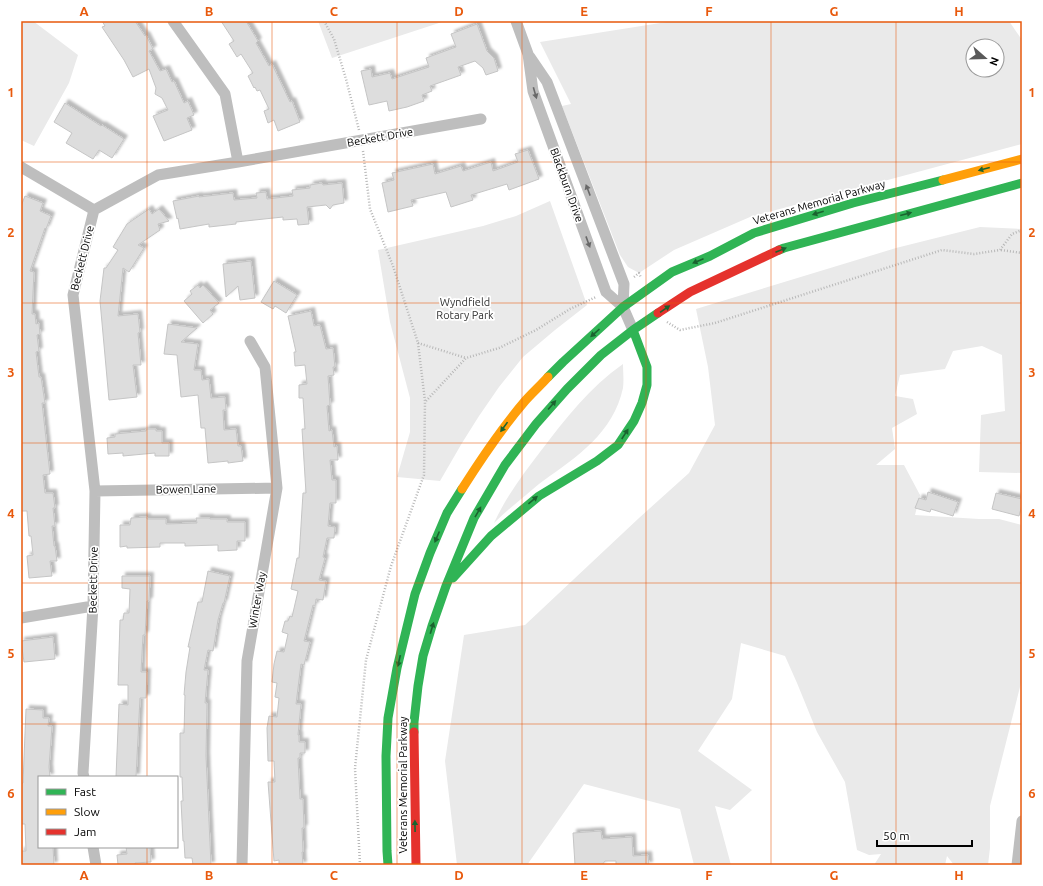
<svg xmlns="http://www.w3.org/2000/svg" width="1043" height="886" font-family="Ubuntu,sans-serif">
  <defs>
    <filter id="shadow"><feDropShadow dx="3.5" dy="-3.5" stdDeviation="1" flood-color="#0004"/></filter>
  </defs>
  <rect width="100%" height="100%" fill="#fff"/>
  <!-- green -->
  <path fill="#eaeaea" fill-rule="evenodd" d="M21,21h12l45,34 -9,28 -35,63 -13,-6z
    M318,21h127l-113,37z
    M673,21h336l13,19v104l-272,73 -76,33 -35,23 -11,-6 -8,-12 -58,-149 9,-2 -31,-62zM973,46h24v24h-24z
    M550,201l37,104 -32,25 -32,27 -24,30 -20,29 -17,27 -22,38 -43,-4 13,-45v-34l-20,-76 -12,-72 105,-24 33,-10z
    M980,227l42,2v244l-43,-1 2,-57 24,-4 -3,-56 -20,-9 -29,5 -8,18 -45,6 -5,21 18,3 4,15 -25,14 3,21 -19,16h28l16,30 -5,20 64,4h20l23,6v154l-32,127v42l-2,17h-34l-7,-9 -2,9h-71l7,-11 -12,1 -12,-5 -12,-68 -28,-50 -20,-49 -12,-27 -44,-13 -9,56 -34,52 54,39 -22,20 -15,-4 16,59h-37l-14,-56 -96,-25 -57,81h-70l-12,-104 19,-126 61,-10 114,-107 50,-45 26,-48 -7,-58 -12,-58 200,-61z
    M623,364c0,7 1,16 0,24 -10,45 -45,68 -80,93 -6,4 -11,9 -17,14 -11,9 -22,18 -32,28 12,-26 29,-49 46,-71 25,-33 50,-65 83,-88z"/>
  <!-- building -->
  <path fill="#ddd" stroke="#c5c5c5" filter="url(#shadow)" d="M102,21h33l10,15 1,-1 7,14 -4,2 11,20 6,-2 6,13 2,-1 10,22 4,-2 6,14 -7,3 5,12 -28,11 -11,-25 15,-6 -6,-12 -7,-4 1,-6 -7,-19 -16,8 -9,-17 -22,-33 3,-1z
    M221,21h25l12,20 -2,2 13,23 3,-2 18,38 2,-1 8,21 -22,9 -4,-11 -6,3 -4,-12 5,-2 -9,-19 -3,1 -2,-4 -1,1 -6,-12 5,-3 -12,-19 -4,3 -8,-13 5,-3z
    M477,24l10,27 7,7 4,13 -12,4 -3,-7 -8,-7 -17,6 3,8 -31,11 2,5 -10,4 2,6 -17,6 -18,4 -2,-10 -18,4 -8,-34 10,-2 1,8 18,-4 2,6 37,-12 -3,-9 30,-11 -5,-13z
    M65,103l36,23 1,-1 22,14 -12,19 -13,-8 -6,9 -27,-16 6,-10 -18,-11z
    M528,150l11,29 -30,11 -2,-6 -36,11 2,5 -22,7 -5,-15 -35,8 2,6 -25,6 -6,-29 12,-3 -2,-7 41,-9 2,10 26,-8 2,5 28,-9 2,9 25,-9 -3,-8z
    M322,183l1,2 19,-2 2,20 -11,2 -3,4 -4,-4 -19,2 2,17 -11,1 -1,-6 -14,1v-3l-47,5v2l-27,3v-3l-29,5 -2,-11 -1,1 -4,-18 26,-5v1l34,-4 1,7 23,-2 -1,-5 10,-1 1,7 26,-3 -1,-6 18,-2v-3z
    M25,196l18,7 -3,8 11,5 -5,13 -1,-1 -15,43 4,1 -2,42h3l1,10 3,-1 1,11 -3,1 2,16 -3,1 3,25h2l4,26h-3l8,71 -7,1 2,18h8l2,15h-2l2,18h-3l2,20h1l2,15h-7l2,15 -23,2 -2,-22 6,-1 -2,-19h-2l-2,-25h-6v-305z
    M149,209l3,5 7,-5 10,12 -11,3 2,6 -22,15 6,3 -15,24 -6,-4 -5,48 20,-2 2,18 -2,1 3,32h-8l4,32 -28,3 -9,-99 4,-33h2l12,-18 -5,-3 14,-23z
    M251,261l4,37 -15,2 -2,-14 -12,11 -3,-33z
    M274,281l23,14 -11,18 -11,-7 -2,3 -12,-7z
    M198,285l2,3 3,-3 16,18 -9,7 3,4 -10,9 -19,-22 8,-7 -2,-3z
    M311,311l3,15 6,-1 6,24 7,-1 2,19h-2l1,8 -6,1 2,29 -3,1 2,25 3,-1 2,17 3,-1 1,14h-8l2,20h4v23h-6l-2,23 7,1 -1,11h-7l-4,19 2,1 -6,22 7,1 -3,19 -7,-1 -1,7 -2,-1 -9,36 6,1 -6,23 -3,-1 -5,40h5l-3,31h1v7h6v11h-5v5h-2l2,41h3l1,29h-2l1,24h-1l1,13h-24v-5l-5,1 -6,-79h7l-1,-21h-6l-1,-33 2,-12 8,1 2,-19 -4,-1 2,-14 -5,-1 2,-18 3,-13 7,1 4,-18 -6,-2 3,-11h3l2,-5 2,1 6,-26 -7,-2 6,-31h2l4,-65h3l-4,-64h3l-2,-31h-4v-13l8,-1 -2,-19 -10,1 -1,-14h2l-8,-36z
    M168,324l29,4 -16,14 17,2 -4,26h7l1,10 7,-1 2,19 14,-1 1,13h-3l1,20 12,-1 2,17h3l2,15 -15,2v-2l-20,2 -3,-35h-4l-3,-33 -17,2 -4,-42 -13,-1z
    M146,429h10v2h6v12h7v13h-14v-3l-32,3v-3l-15,1 -1,-16 8,-1v-3l31,-3z
    M928,492l30,10 -5,14 -22,-7 -1,3 -15,-4 4,-10 7,2z
    M996,493l26,6v6l-3,11 -27,-7z
    M147,517v2h19v5l31,-1 -1,-5h14v1h17v3h18v19h-8v9l-19,1v-6l-33,1v-3h-25v4l-33,1v-2l-7,1v-22h10l1,-7z
    M208,571l22,5 -6,27h-1l-5,17 -5,31 -5,-1 -4,20h4l-3,33h2l-1,53 5,109h-18l-1,-7h-7l-1,-17h-1l-2,-40h2l-1,-24h-2v-44h4l1,-38h-1l2,-23 4,-25h-2l10,-45h4z
    M122,576h28l-1,25h-2l-2,34h-2l-2,37h6l-1,26h-6l-4,79h-20l3,-73 9,1v-20h-10l2,-65h3l1,-7h5l1,-24 -8,-1z
    M53,637l2,22 -31,3 -3,-21z
    M26,709l17,1v8h6l-1,8h4l-3,41 1,10h-11v70h14l1,18h-33v-14h5l-1,-27h-3l-1,-16v-24l2,-1z
    M601,831l1,8 30,-2 1,19 15,-1 1,10h-33v-4h-11l-3,4h-27l-2,-32z
    M126,847h24l1,15 -16,1v2h-17l-1,-10 10,-1z"/>
  <g fill="none" stroke-linecap="round" stroke-linejoin="round">
    <!-- path -->
    <path stroke="#b8b8b8" stroke-width="2.5" stroke-dasharray="1 2" stroke-linecap="butt" d="M324,21l10,18 12,40 13,51
      M1001,250l21,3
      M634,277l5,-4 2,5
      M667,322l13,8 35,-7 227,-73 32,4 26,-4 12,-16 10,-4
      M418,343l48,15
      M426,401l40,-43 33,-10 37,-18 34,-21 26,-12
      M360,865l-5,-97 11,-108 25,-94 33,-91 1,-74 -7,-58 -25,-77 -23,-57 -7,-58"/>
    <!-- street -->
    <path stroke="#bebebe" stroke-width="11" d="M173,21l52,73 13,68
      M516,21l12,33 5,37 73,201 17,15
      M530,57l17,25 77,202 -1,23 10,23
      M21,167l73,43
      M95,491l182,-3
      M21,618l72,-12
      M84,777l-1,-4 10,-167 2,-115 -22,-196 21,-85 64,-35 80,-13 243,-43
      M93,847l3,18
      M242,865l5,-204 30,-173 -12,-121 -15,-26
      M1017,865l5,-44"/>
    <!-- fast -->
    <path stroke="#30b455" stroke-width="9" d="M779,250l5,-2 238,-65
      M548,377l15,-15 60,-55 49,-35 38,-16 44,-23 99,-30 90,-23
      M453,578l38,-42 48,-40 58,-35 21,-16 16,-24 8,-18 5,-18v-18l-14,-37
      M414,732v-10l4,-36 5,-30 9,-30 14,-40 28,-68 31,-53 31,-41 31,-35 34,-34 32,-25 25,-17
      M388,865l-1,-14 -1,-95 2,-38 9,-50 18,-74 15,-41 17,-40 15,-24"/>
    <!-- slow -->
    <path stroke="#ff9f0a" stroke-width="9" d="M943,180l79,-21
      M462,489c19,-30 39,-60 63,-88 7,-8 16,-16 23,-24"/>
    <!-- jam -->
    <path stroke="#e5322d" stroke-width="9" d="M658,313l32,-21 89,-42
      M414,732l2,133"/>
  </g>
  <!-- one-way arrows -->
  <defs><path id="oneway-solid" d="M-6-.8H1V-3.2L6.5 0L1 3.2V.8H-6Z"/></defs>
  <g fill="#686868">
    <use href="#oneway-solid" transform="translate(535 93) rotate(74)"/>
    <use href="#oneway-solid" transform="translate(588 190) rotate(-111)"/>
    <use href="#oneway-solid" transform="translate(588 242) rotate(70)"/>
  </g>
  <g fill="#1a632f">
    <use href="#oneway-solid" transform="translate(984 169) rotate(165)"/>
    <use href="#oneway-solid" transform="translate(818 213) rotate(163)"/>
    <use href="#oneway-solid" transform="translate(906 214) rotate(-15)"/>
    <use href="#oneway-solid" transform="translate(781 250) rotate(-22)"/>
    <use href="#oneway-solid" transform="translate(698 261) rotate(157)"/>
    <use href="#oneway-solid" transform="translate(665 309) rotate(-35)"/>
    <use href="#oneway-solid" transform="translate(595 333) rotate(138)"/>
    <use href="#oneway-solid" transform="translate(552 405) rotate(-49)"/>
    <use href="#oneway-solid" transform="translate(504 427) rotate(126)"/>
    <use href="#oneway-solid" transform="translate(625 434) rotate(-57)"/>
    <use href="#oneway-solid" transform="translate(533 500) rotate(-40)"/>
    <use href="#oneway-solid" transform="translate(478 512) rotate(-60)"/>
    <use href="#oneway-solid" transform="translate(437 537) rotate(113)"/>
    <use href="#oneway-solid" transform="translate(432 628) rotate(-73)"/>
    <use href="#oneway-solid" transform="translate(399 661) rotate(103)"/>
    <use href="#oneway-solid" transform="translate(415 826) rotate(-91)"/>
  </g>
  <!-- grid -->
  <path fill="none" stroke="#e8590c" stroke-width="1" stroke-opacity="0.55" d="M147,21v756M272,21v844M397,21v844M522,21v844M646,21v844M771,21v844M896,21v844M21,162h1001M21,303h1001M21,443h1001M21,583h1001M21,724h1001M147,847v18"/>
  <g text-anchor="middle" dominant-baseline="central" stroke-width="3.5" stroke-linejoin="round" paint-order="stroke">
    <!-- street labels -->
    <g font-size="11" fill="#000" stroke="#fff">
      <text transform="translate(380 137) rotate(-10)">Beckett Drive</text>
      <text transform="translate(567 185) rotate(70)">Blackburn Drive</text>
      <text transform="translate(819 202) rotate(-16)">Veterans Memorial Parkway</text>
      <text transform="translate(82 258) rotate(-76)">Beckett Drive</text>
      <text transform="translate(186 489) rotate(-1)">Bowen Lane</text>
      <text transform="translate(93 580) rotate(-89)">Beckett Drive</text>
      <text transform="translate(257 600) rotate(-80)">Winter Way</text>
      <text transform="translate(403 785) rotate(-90)">Veterans Memorial Parkway</text>
    </g>
    <!-- park labels -->
    <g font-size="11" fill="#303030" stroke="#fff">
      <text x="465" y="302">Wyndfield<tspan x="465" dy="13">Rotary Park</tspan></text>
    </g>
  </g>
  <!-- border -->
  <rect width="1043" height="886" fill="none" stroke="#ffffff" stroke-width="44"/>
  <!-- legend -->
  <rect x="38" y="776" width="140" height="72" fill="#ffffff" stroke="#999999"/>
  <rect x="46" y="789" width="20" height="6" fill="#30b455" stroke="#999999"/>
  <text x="74" y="796" font-size="12" fill="#000000">Fast</text>
  <rect x="46" y="809" width="20" height="6" fill="#ff9f0a" stroke="#999999"/>
  <text x="74" y="816" font-size="12" fill="#000000">Slow</text>
  <rect x="46" y="829" width="20" height="6" fill="#e5322d" stroke="#999999"/>
  <text x="74" y="836" font-size="12" fill="#000000">Jam</text>
  <!-- north arrow -->
  <g transform="translate(985 58) rotate(110)"><circle r="19" fill="#ffffff" stroke="#999999"/>
  <path d="M0-3L7 15L0 10L-7 15Z" fill="#595959"/>
  <text y="-6" font-size="11" font-weight="bold" text-anchor="middle" fill="#000000">N</text>
  </g>
  <!-- scale -->
  <path d="M877 840v6h95v-6" fill="none" stroke="#000000" stroke-width="2"/>
  <text x="883" y="840" font-size="12" fill="#000000" stroke="#ffffff" stroke-width="3" paint-order="stroke">50 m</text>
  <rect x="22" y="22" width="999" height="842" fill="none" stroke="#e8590c" stroke-width="1.5"/>
  <g font-size="13" text-anchor="middle" font-weight="bold" fill="#e8590c">
    <text x="84" y="16">A</text>
    <text x="209" y="16">B</text>
    <text x="334" y="16">C</text>
    <text x="459" y="16">D</text>
    <text x="584" y="16">E</text>
    <text x="709" y="16">F</text>
    <text x="834" y="16">G</text>
    <text x="959" y="16">H</text>
    <text x="11" y="97">1</text>
    <text x="1032" y="97">1</text>
    <text x="11" y="237">2</text>
    <text x="1032" y="237">2</text>
    <text x="11" y="377">3</text>
    <text x="1032" y="377">3</text>
    <text x="11" y="518">4</text>
    <text x="1032" y="518">4</text>
    <text x="11" y="658">5</text>
    <text x="1032" y="658">5</text>
    <text x="11" y="798">6</text>
    <text x="1032" y="798">6</text>
    <text x="84" y="880">A</text>
    <text x="209" y="880">B</text>
    <text x="334" y="880">C</text>
    <text x="459" y="880">D</text>
    <text x="584" y="880">E</text>
    <text x="709" y="880">F</text>
    <text x="834" y="880">G</text>
    <text x="959" y="880">H</text>
  </g>
</svg>
